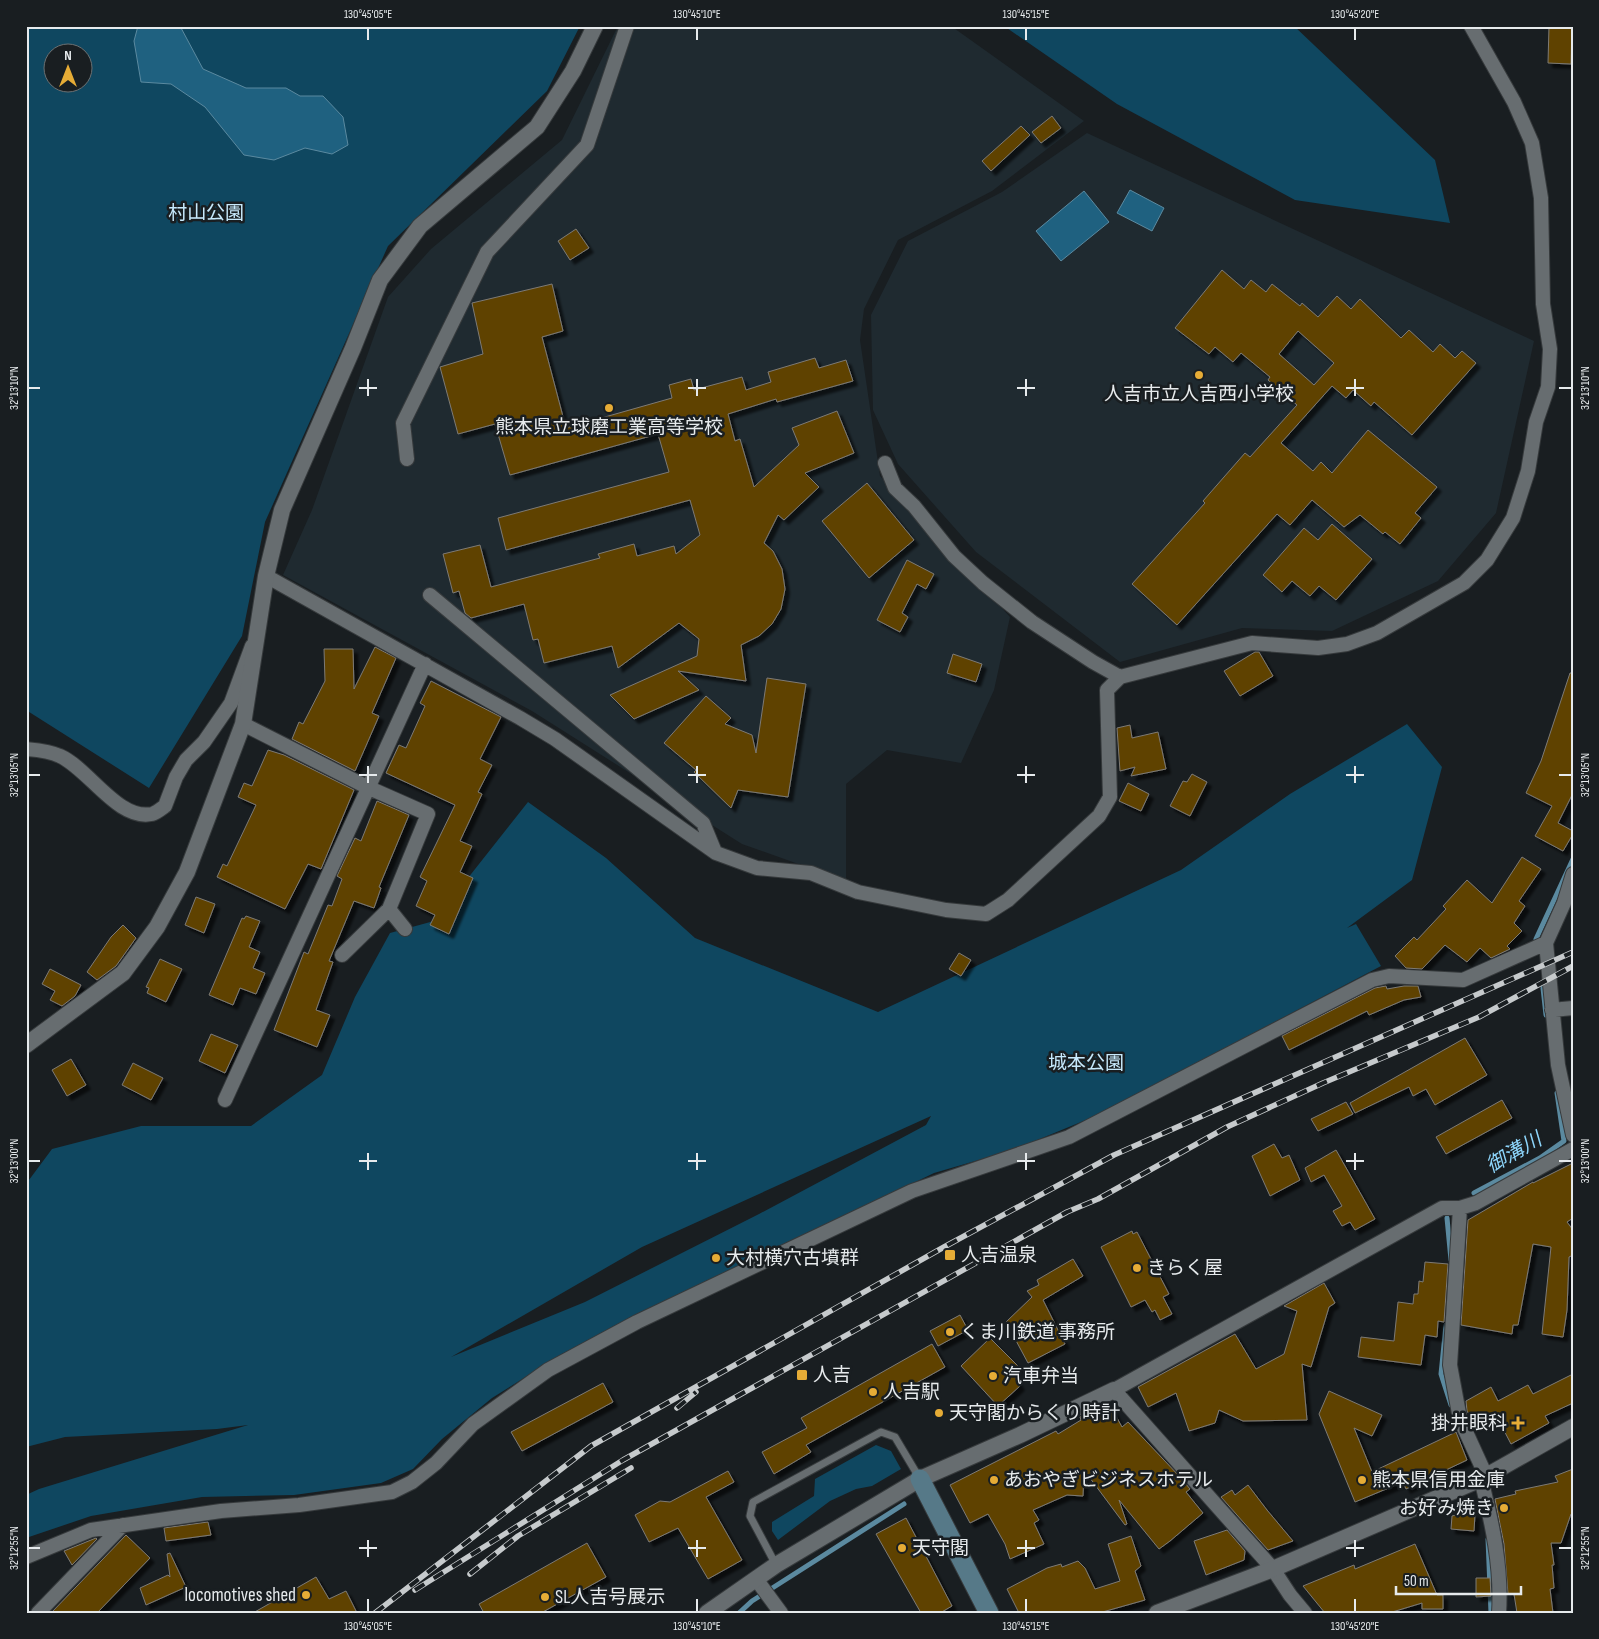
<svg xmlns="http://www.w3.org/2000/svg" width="1599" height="1639" font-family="'Sofia Sans Condensed','Noto Sans JP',sans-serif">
  <defs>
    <filter id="shadow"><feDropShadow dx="4.5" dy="4.5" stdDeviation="1" flood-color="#0009"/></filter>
  </defs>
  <rect width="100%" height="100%" fill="#191e21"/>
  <!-- built -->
  <path fill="#1f2a30" d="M618,26h333l133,95 -92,70 -94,49 -34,69 -4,31 20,136 130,141 -16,73 -33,73 -74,-13 -41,34v97l-104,-37 -210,-133 -249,-136 29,-65 76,-213 43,-48 131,-109z
    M1087,133l447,208 -38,172 -58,68 -106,50 -90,-3 -122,34 -144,-110 -78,-88 -25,-54 -2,-95 37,-74 94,-49z"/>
  <!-- green -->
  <path fill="#0f4760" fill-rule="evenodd" d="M26,26h554l-33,65 -159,155 -123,276 -23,114 -93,152 -123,-78zM52,52h30v30h-30z
    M1004,26h290l141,134 15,63 -155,-23 -178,-96z
    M1407,724l35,43 -30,113 -65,48 9,-4 25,42 -283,149 -85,35 -79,23 -372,181 -70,44 -50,41 -29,30 -32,14 -87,12 -92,2 -111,19 -65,22v-43l13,-6 209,-64 -31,4 -152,8 -39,10v-263l26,-35 89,-23h110l71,-51 33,-78 35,-64 44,-12 94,-119 78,56 89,80 183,74 303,-142 109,-76zM931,1116l-5,9 -167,89 -174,88 -134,55 191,-110z
    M876,1445l15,6 10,18 -29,17 -16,3 -26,12 -52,39 -6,-9v-9l42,-26 1,-17z"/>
  <!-- water -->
  <path fill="#1f6180" stroke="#5b8aa0" d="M138,26h42l23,43 43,19h40l14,8h23l20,21 5,28 -16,9 -27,-6 -31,12 -30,-5 -39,-48 -34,-23 -30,-2 -7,-41z
    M1130,190l34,18 -12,23 -35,-18z
    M1084,191l25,31 -48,39 -25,-30z"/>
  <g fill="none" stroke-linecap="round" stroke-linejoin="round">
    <!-- stream -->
    <path stroke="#5b8aa0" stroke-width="5" d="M1536,939l37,-80
      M1543,988l3,27
      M1474,1193l66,-35 24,-17 -7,-48
      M1447,1218l4,42
      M1446,1325l-5,49 10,31
      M1488,1539l3,74
      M739,1613l13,-12 152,-97"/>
  </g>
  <!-- building -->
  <path fill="#5e4202" stroke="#7d7a75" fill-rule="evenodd" filter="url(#shadow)" d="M1549,26h23l-1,38 -23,-1z
    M1052,116l9,12 -20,15 -9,-11z
    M1021,126l9,9 -39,36 -9,-10z
    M576,229l13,19 -19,12 -12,-19z
    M1222,270l22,19 7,-9 15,12 6,-8 28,22 2,-3 16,14 19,-21 14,13 9,-10 41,39 8,-8 24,22 7,-8 15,14 7,-7 14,12 -64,72 -38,-33 -3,4 -18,-16 -7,8 -14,-12 -51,57 32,28 8,-9 11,11 36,-43 69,57 -22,26 6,5 -21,26 -15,-12 -2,2 -23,-19 -16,12 -32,-27 -22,25 -13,-11 -100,111 -45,-41 73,-81 -2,-2 42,-48 5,4 47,-52 -29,-25 2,-3 -29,-24 -8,9 -18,-15 -6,7 -34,-26zM1298,331l36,32 -20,22 -35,-31z
    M552,284l11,47 -21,6 24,91 106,-30 -3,-13 22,-6 3,11 48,-13 4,13 25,-8 -3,-10 47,-14 4,10 27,-8 7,21 -76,21 -1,-3 -48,15 7,27 5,-2 14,48 45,-42 -7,-17 45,-17 17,42 -49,20 14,14 -35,33 -6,-5 -14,28 9,8 9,18 3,20 -4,20 -9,15 -13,12 -18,9 5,36 -68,-10 21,19 -65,29 -24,-24 87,-39 2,-17 -20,-16 -61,45 -6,-22 -68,17 -6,-24 -5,1 -9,-36 -53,14 -6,-5 -6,-22 -6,2 -10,-39 37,-9 11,42 109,-29 -2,-4 36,-10 3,12 37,-10 2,8 24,-19 -10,-35 -184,50 -8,-32 171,-46 -11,-38 -148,41 -15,-51 -37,10 -18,-67 43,-13 -11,-51z
    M867,483l47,57 -45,38 -47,-57z
    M1332,524l40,35 -36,41 -17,-14 -9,10 -18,-15 -10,11 -19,-17 41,-47 14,12z
    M907,560l27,14 -8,15 -9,-5 -15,29 6,4 -8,15 -23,-12z
    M375,647l21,11 -24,55 7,3 -24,55 -63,-32 7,-17 4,2 22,-43 -1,-32h29l1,40z
    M1255,652h4l14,24 -33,20 -16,-25z
    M953,654l29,10 -6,18 -29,-9z
    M1570,673h3v120l-15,30 15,8v3l-10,17 -28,-15 17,-30 -26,-13 15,-32z
    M767,678l39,6 -18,113 -50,-7 -7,18 -37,-36 2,-2 -32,-27 42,-47 25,22 -6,6 27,11 4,18z
    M431,681l70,36 -21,42 12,6 -14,27 4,2 -22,47 12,5 -12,26 13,6 -24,56 -19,-9 5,-10 -19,-9 11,-25 -7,-4 35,-72 -69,-32 13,-28 7,3 19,-42 -5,-3z
    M1130,725l2,13 26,-6 8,37 -35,7 4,-9 -15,4 -3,-43z
    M268,750l16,5 70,35 -33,79 -13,-5 -23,45 -68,-32 6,-13 4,2 29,-61 -18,-8 6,-14 8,3z
    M1192,774l15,8 -17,34 -20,-10 13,-25 4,1z
    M1128,783l21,11 -8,17 -22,-10z
    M377,801l32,14 -30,72 2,1 -7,20 -20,-7 -25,60 4,1 -17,48 14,5 -13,32 -43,-17 30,-78 4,2 20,-49 4,1 10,-27 -5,-3 18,-38 6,3z
    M1522,857l19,12 -22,32 6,5 -11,17 8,8 -15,15 3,3 -19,9 -11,-10 -13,14 -22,-17 -23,24 -16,-1 -11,-12 19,-19 3,3 29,-31 -3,-3 24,-26 25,23z
    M196,897l19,7 -11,29 -19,-8z
    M246,916l14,5 -11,26 11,5 -7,16 12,5 -9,21 -16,-6 -7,17 -24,-10 33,-77 2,1z
    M123,925l13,13 -20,28 -19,14 -10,-8 24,-35z
    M959,953l12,7 -10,16 -12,-7z
    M160,959l22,10 -16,33 -19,-9 2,-5 -3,-1z
    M50,969l31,16 -6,11 -13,10 -12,-6 5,-9 -13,-7z
    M1386,986l1,3 17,-3h14l3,11 -17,3 -35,15 -2,-4 -78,39 -7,-14 93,-48z
    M211,1034l27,11 -13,28 -26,-12z
    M1465,1038l22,37 -52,30 -9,-16 -13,7 -4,-9 -54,26 -5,-10z
    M71,1059l15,26 -19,11 -15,-26z
    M133,1063l30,15 -12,22 -29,-15z
    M1502,1100l10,18 -66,36 -10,-17z
    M1346,1102l7,12 -35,17 -7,-12z
    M1274,1144l8,14 7,-3 11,25 -30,16 -18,-40z
    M1336,1150l39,69 -20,11 -5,-8 -8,4 -9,-15 9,-5 -18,-31 -13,7 -6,-14z
    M1573,1163v55l-6,4 6,8v25l-4,2 -2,53 -4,27 -21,-3 9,-87 -18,-3 -15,81h-5l-1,9 -51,-9 7,-105 65,-38v1z
    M1132,1231l1,3 4,-2 32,62 -6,3 9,17 -12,6 -5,-10 -3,2 -7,-12 -14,7 -30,-60z
    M1073,1259l10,17 -40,24 22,44 -37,19 -22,-41 26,-25 -5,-6 12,-6 -2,-5z
    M1425,1262l23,2 -4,58 -6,-1 -1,16 -12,-2 -4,30 -63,-8 3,-20 33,4 4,-39 15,2 1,-10h4l1,-13 4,1z
    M1324,1283l11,20 -6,4 -18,60 -9,-3 5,56 -64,1 -24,-11 -4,13 -26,8 -13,-38 -28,14 -10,-20 97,-53 21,35 28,-15 13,-43 -13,-5z
    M960,1315l8,15 -30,16 -8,-15z
    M990,1338l29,29 -7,4 8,15 -22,20 -37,-40z
    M932,1344l13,23 -139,78 5,7 -37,22 -12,-22 45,-24 -6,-10z
    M1573,1374v29l-28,13 4,7 -38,21 -15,-29 -20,11 -9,-15 -1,-10 25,-14 7,14 30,-16 5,9z
    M603,1383l10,19 -91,49 -11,-19z
    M1329,1391l53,24 -10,21 -18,-8 18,44 84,-40 11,28 -61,29 -3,-7 -48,20 -36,-88z
    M1111,1407l11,20 6,-5 53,56 9,11 -4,3 17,21 -33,28 -11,8 -40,-49 8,24 -2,1 -41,-55 -1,26 -16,-1 -34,15 6,10 -5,3 10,21 -34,15 -5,-15 -17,-30 -18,9 -20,-38 106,-54 2,3 23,-14 -1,-3 17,-8 2,4z
    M1573,1469v48l-2,-3 -10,29h-10l3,22h-2l2,23 -4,1 3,24h-36l-3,-19h-6l-4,-50 -9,-45 21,-5 -1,-3 43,-9 -3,-6z
    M728,1471l6,11 -28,15 36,63 -34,19 -30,-51 -29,14 -14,-27 25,-14 10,1z
    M1248,1485l19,25 26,31 -25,9 -47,-53 11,-7 3,5z
    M1464,1513l11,1 -1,17 -23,-2 1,-13z
    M906,1518l46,88 -12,7h-19l-45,-79z
    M208,1522l3,13 -45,6 -2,-13z
    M1227,1530l18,21 -1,9 -38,15 -12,-34z
    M126,1535l24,23 -53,55h-46z
    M1131,1536l10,30 -6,5 10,29 -46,13h-80l-12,-24 40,-21 14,-4 1,3 16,-6 7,7 10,21 25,-8 -12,-37z
    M96,1538l1,1 -25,26 -8,-14z
    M587,1543l19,34 -65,36h-57l-5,-9z
    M1415,1544l22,51h6v14h-21v-6l-33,10h-64l-22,-27 51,-21 1,4z
    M170,1553l16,34 -40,18 -6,-17 28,-13 2,2 -3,-23z
    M316,1577l13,22 17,-8 11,22h-104z
    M1476,1578h14l1,18 -15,1z"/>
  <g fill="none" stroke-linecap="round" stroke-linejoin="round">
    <defs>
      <path id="service" d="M776,1565l-26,-49 3,-14 128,-70 14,5 25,42"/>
      <path id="minor" d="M407,459l-4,-36 84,-171 100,-107 40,-119
        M885,463l10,25 19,18 40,50 29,27 49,39 61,40 27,15
        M266,576l254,142 35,21 161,114 41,15 54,5 47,19 88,18 40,4 22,-14 91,-84 11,-19 -3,-107 13,-13 132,-34 66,5 29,-4 30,-11 87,-50 23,-23 26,-42 15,-47 8,-49 12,-35 2,-38 -7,-45 -2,-106 -9,-55 -18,-41 -43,-76
        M430,595l273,228 12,29
        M243,724l124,63 61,27 -39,95 16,20
        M26,749c11,1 24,2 34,7 29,13 58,65 92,58 4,-1 9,-5 13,-8l11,-29 10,-17 18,-18 27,-39 21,-57
        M1573,874l-9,29 -18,40 12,122 15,70
        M342,955l47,-46
        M1552,1010l21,-2
        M225,1100l200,-436
        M1460,1208l-10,157 10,54 26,57
        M1481,1479c11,44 21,88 18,134
        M26,1557l65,-27 130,-19 78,-6 93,-13 20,-10 24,-19 37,-39 75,-54 89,-48 275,-131 157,-54 303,-157 17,-4 74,4 83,-37
        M756,1579l25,34
        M38,1613l85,-88
        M1305,1613l-15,-18 -17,-26 -159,-179 328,-182h18l16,-5 97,-54"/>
      <path id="tertiary" d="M26,1045l97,-72 34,-46 30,-55 56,-148 23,-148 16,-66 71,-162 27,-68 40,-54 117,-99 36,-56 22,-45
        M707,1613l69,-48 144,-86 100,-44 94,-45
        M1157,1613l116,-44 208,-90 92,-52"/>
      <path id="secondary" d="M920,1479l69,134"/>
    </defs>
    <!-- service casing -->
    <use href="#service" stroke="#363a3c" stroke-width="9"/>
    <!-- minor casing -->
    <use href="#minor" stroke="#363a3c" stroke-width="16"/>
    <!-- tertiary casing -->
    <use href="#tertiary" stroke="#363a3c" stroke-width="18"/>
    <!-- secondary casing -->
    <use href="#secondary" stroke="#363a3c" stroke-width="21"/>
    <!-- service -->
    <use href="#service" stroke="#676d70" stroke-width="7"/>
    <!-- minor -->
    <use href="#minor" stroke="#676d70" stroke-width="14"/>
    <!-- tertiary -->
    <use href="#tertiary" stroke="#676d70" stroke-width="16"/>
    <!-- secondary -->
    <use href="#secondary" stroke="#567988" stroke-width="19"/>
    <defs>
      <path id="rail" d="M677,1408l19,-16
        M470,1574l48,-38 113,-68
        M415,1590l208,-130 444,-248 31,-13 129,-72 96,-44 156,-66 94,-51
        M375,1613l216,-167 353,-199 170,-92 459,-203"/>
    </defs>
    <!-- rail casing -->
    <use href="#rail" stroke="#c6cacc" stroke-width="5.5"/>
    <!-- rail -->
    <use href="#rail" stroke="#191e21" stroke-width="4" stroke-dasharray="11" stroke-linecap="butt"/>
  </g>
  <!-- ticks -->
  <path fill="none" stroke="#e6eaec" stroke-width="2" d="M368,28v12M697,28v12M1026,28v12M1355,28v12M368,379v17M697,379v17M1026,379v17M1355,379v17M28,388h12M359,388h18M688,388h18M1017,388h18M1346,388h18M1559,388h13M368,766v17M697,766v17M1026,766v17M1355,766v17M28,775h12M359,775h18M688,775h18M1017,775h18M1346,775h18M1559,775h13M368,1153v17M697,1153v17M1026,1153v17M1355,1153v17M28,1161h12M359,1161h18M688,1161h18M1017,1161h18M1346,1161h18M1559,1161h13M368,1540v17M697,1540v17M1026,1540v17M1355,1540v17M28,1548h12M359,1548h18M688,1548h18M1017,1548h18M1346,1548h18M1559,1548h13M368,1599v13M697,1599v13M1026,1599v13M1355,1599v13"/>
  <!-- markers -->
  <g fill="#e6ac36" stroke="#191e21" stroke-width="2">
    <circle cx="1199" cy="375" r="5"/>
    <circle cx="609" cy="408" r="5"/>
    <rect x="944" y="1249" width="12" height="12" rx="2.5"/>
    <circle cx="716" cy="1258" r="5"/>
    <circle cx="1137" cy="1268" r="5"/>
    <circle cx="950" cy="1332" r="5"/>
    <rect x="796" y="1369" width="12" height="12" rx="2.5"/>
    <circle cx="993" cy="1376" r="5"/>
    <circle cx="873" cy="1392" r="5"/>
    <circle cx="939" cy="1413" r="5"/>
    <path d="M1515.5 1415.5h5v5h5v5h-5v5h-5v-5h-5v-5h5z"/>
    <circle cx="994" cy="1480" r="5"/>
    <circle cx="1362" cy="1480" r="5"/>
    <circle cx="1504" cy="1508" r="5"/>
    <circle cx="902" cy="1548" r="5"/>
    <circle cx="306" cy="1595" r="5"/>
    <circle cx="545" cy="1597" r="5"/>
  </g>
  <g text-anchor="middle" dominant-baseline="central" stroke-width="5" stroke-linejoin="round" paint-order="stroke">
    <!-- park labels -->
    <g font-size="19" fill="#c7e9fc" stroke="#191e21">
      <text x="206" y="213">村山公園</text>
      <text x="1086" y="1063">城本公園</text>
    </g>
    <!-- poi labels -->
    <g font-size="19" fill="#e6eaec" stroke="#191e21" text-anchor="start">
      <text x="1199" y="394" text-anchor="middle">人吉市立人吉西小学校</text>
      <text x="609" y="427" text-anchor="middle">熊本県立球磨工業高等学校</text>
      <text x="961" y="1255">人吉温泉</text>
      <text x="726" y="1258">大村横穴古墳群</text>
      <text x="1147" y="1268">きらく屋</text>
      <text x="960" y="1332">くま川鉄道 事務所</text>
      <text x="813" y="1375">人吉</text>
      <text x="1003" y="1376">汽車弁当</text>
      <text x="883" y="1392">人吉駅</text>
      <text x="949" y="1413">天守閣からくり時計</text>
      <text x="1507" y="1423" text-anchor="end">掛井眼科</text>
      <text x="1004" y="1480">あおやぎビジネスホテル</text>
      <text x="1372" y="1480">熊本県信用金庫</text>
      <text x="1494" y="1508" text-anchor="end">お好み焼き</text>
      <text x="912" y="1548">天守閣</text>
      <text x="296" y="1595" text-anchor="end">locomotives shed</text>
      <text x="555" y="1597">SL人吉号展示</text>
    </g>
    <!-- water labels -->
    <g font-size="20" font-style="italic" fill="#8dd5fb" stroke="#191e21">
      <text transform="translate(1514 1153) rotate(-30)">御溝川</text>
    </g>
  </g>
  <!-- border -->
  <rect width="1599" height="1639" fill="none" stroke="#191e21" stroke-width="55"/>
  <!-- north arrow -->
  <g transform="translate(68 68)"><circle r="24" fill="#191e21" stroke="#6b7072"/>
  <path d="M0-4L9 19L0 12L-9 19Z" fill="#e6ac36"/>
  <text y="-8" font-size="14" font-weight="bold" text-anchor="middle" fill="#e6eaec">N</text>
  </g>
  <!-- scale -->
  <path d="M1396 1586v8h125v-8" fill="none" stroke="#e6eaec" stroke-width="2.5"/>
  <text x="1404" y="1586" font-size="15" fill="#e6eaec" stroke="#191e21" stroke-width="4" paint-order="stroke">50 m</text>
  <rect x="28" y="28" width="1544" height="1584" fill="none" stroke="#e6eaec" stroke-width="2"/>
  <g font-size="12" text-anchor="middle" fill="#e6eaec">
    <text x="368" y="18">130°45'05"E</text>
    <text x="697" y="18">130°45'10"E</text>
    <text x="1026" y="18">130°45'15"E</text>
    <text x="1355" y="18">130°45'20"E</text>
    <text transform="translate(14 388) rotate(-90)" y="4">32°13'10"N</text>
    <text transform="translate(1585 388) rotate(-90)" y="4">32°13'10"N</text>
    <text transform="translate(14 775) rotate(-90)" y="4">32°13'05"N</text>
    <text transform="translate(1585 775) rotate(-90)" y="4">32°13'05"N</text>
    <text transform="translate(14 1161) rotate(-90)" y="4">32°13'00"N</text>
    <text transform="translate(1585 1161) rotate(-90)" y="4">32°13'00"N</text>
    <text transform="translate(14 1548) rotate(-90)" y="4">32°12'55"N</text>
    <text transform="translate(1585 1548) rotate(-90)" y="4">32°12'55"N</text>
    <text x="368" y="1630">130°45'05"E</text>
    <text x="697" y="1630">130°45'10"E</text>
    <text x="1026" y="1630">130°45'15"E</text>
    <text x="1355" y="1630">130°45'20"E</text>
  </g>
</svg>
